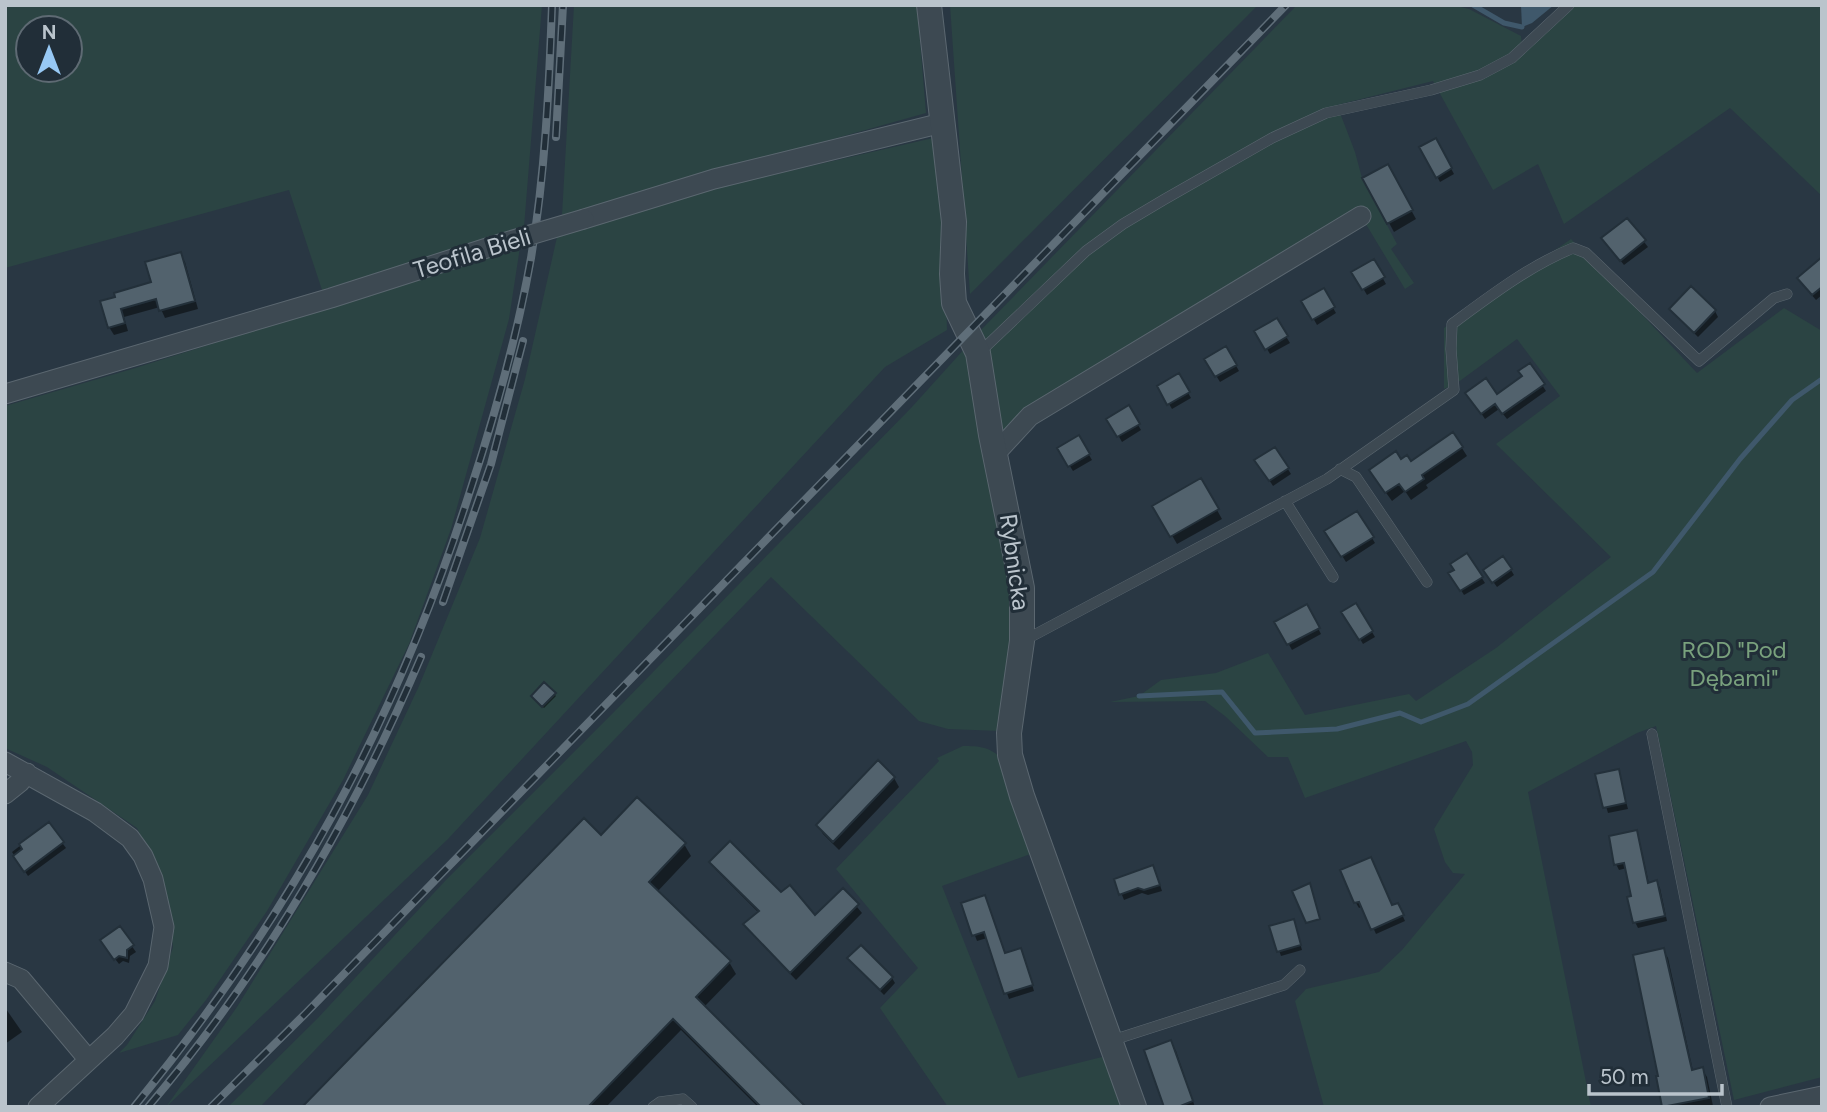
<svg xmlns="http://www.w3.org/2000/svg" width="1827" height="1112" font-family="Figtree,sans-serif">
  <rect width="100%" height="100%" fill="#293743"/>
  <!-- green -->
  <path fill="#2b4443" fill-rule="evenodd" d="M5,5h537l-18,222 -202,63 -33,-100 -284,78zM28,28h42v42h-42z
    M574,5h343l9,108 -364,102z
    M950,5h308l-288,289z
    M1297,5h156l16,4 52,27 2,19 49,-50h250v191l-92,-88 -166,116 -26,-60 -45,26 -60,-109 -96,24 18,47 7,26 35,66 -6,5 23,34 -9,6 -44,-73 -359,224 -21,-110z
    M933,138l11,83 3,109 -62,37 -437,472 -282,268 71,-100 131,-212 51,-109 61,-148 45,-159 32,-142 140,-45z
    M1571,239l126,134 87,-65 38,23v746l-88,23 -78,-374 -19,7 -109,59 63,315h-267l-29,-106 11,-12 73,-17 23,-22 63,-76 -12,-1 -8,-11 -11,-33 39,-64 -1,-13 -6,-11 -161,57 -17,-41h-20l-43,-41 -20,-15 -95,1 29,-6 22,-16 55,-7 52,-20 37,62 104,-21 7,7 80,-53 115,-91 -115,-113 64,-48 -43,-57 -60,44 -13,6v-61z
    M520,247l-11,72 -58,210 -42,115 -66,136 -76,131 -61,89 -28,35 -59,18 8,-8 28,-44 18,-54 -8,-61 -28,-58 -90,-61 -42,-19v-342l127,-37z
    M967,346l49,256 -16,129 -52,-2 -29,-8 -148,-144 -511,530h-32l89,-88 128,-138 169,-169 297,-304z
    M963,746c17,0 27,1 39,13l34,93 -94,34 76,192 88,-22 20,51h-178l-68,-99 38,-40 -82,-99 103,-108 -2,-3z"/>
  <!-- water -->
  <path fill="#3f586b" d="M1521,5h33l-22,18 -10,4z"/>
  <!-- shadow -->
  <path fill="#0007" d="M1436,140l18,34 -14,8 -18,-35z
    M1387,166l29,53 -22,13 -29,-53z
    M1627,220l21,27 -24,18 -17,-21z
    M180,254l5,8 13,47 -33,9 -5,-11 -36,10 4,14 -14,4 -5,-8 8,-29 36,-14z
    M1822,259v36l-6,5 -14,-16z
    M1373,261l13,23 -19,11 -13,-22z
    M1323,291l13,22 -19,12 -13,-23z
    M1671,310l44,1 3,6 -20,20z
    M1276,320l14,23 -20,11 -13,-22z
    M1226,348l13,23 -19,11 -14,-23z
    M1529,365l17,26 -39,28 -8,-10 -14,10 -14,-21 25,-1 27,-20z
    M1178,376l13,22 -19,11 -13,-22z
    M1128,408l13,22 -19,12 -13,-23z
    M1453,434l14,22 -41,29 2,3 -17,12 -6,-9 -13,10 -16,-22 24,-18 11,3z
    M1079,438l13,22 -19,11 -14,-22z
    M1275,449l16,25 -18,12 -16,-25z
    M1200,480l22,39 -45,25 -22,-38z
    M1357,513l18,30 -29,19 -19,-30z
    M1467,555l18,28 -21,12 -13,-21z
    M1511,570l3,5 -17,12 -8,-11z
    M1356,605l19,32 -12,7 -19,-32z
    M1307,607l14,27 -29,16 -15,-27z
    M554,694l2,2 -12,12 -10,-10z
    M878,763l16,15 5,9 -60,63 -16,-16 -5,-9z
    M1618,771l10,38 -20,4 -11,-37z
    M48,824l18,24 -38,28 -16,-24z
    M1636,832l3,6 10,46 8,-2 3,6 7,33 -29,7 -3,-6 -2,-25 -6,-29 -8,2 -3,-6z
    M601,837l83,7 7,12 -34,36 72,70 7,12 -32,33 100,100h-46l-77,-77 -75,77h-302z
    M711,862l70,33 34,23 28,-28 19,23 -66,67 -46,-48 -4,-8 13,-11 -43,-43z
    M1343,871l49,36 8,3 5,11 -29,13 -13,-28 -4,2 -3,-5z
    M1156,873l6,18 -14,4 -6,-2 -18,7 -8,-20z
    M963,904l42,51h18l11,36 -25,8 -22,-61 -10,3z
    M1295,926l7,24 -21,6 -10,-29z
    M119,928l17,24 -6,4 -1,7 -6,-2 -4,3 -14,-18z
    M1663,950l5,8 25,113 9,-2 5,8 6,29h-49z
    M853,963l39,15 3,5 -11,12z
    M6,1009l16,23 -17,12v-35z
    M1171,1042l5,9 19,56h-30z"/>
  <g fill="none" stroke-linecap="round" stroke-linejoin="round">
    <!-- stream -->
    <path stroke="#3f586b" stroke-width="5" d="M1473,5l31,18 18,4
      M1139,696l83,-4 33,41 82,-4 63,-16 21,9 47,-18 185,-132 87,-113 52,-59 30,-21"/>
  </g>
  <!-- building -->
  <path fill="#52626d" stroke="#23303a" stroke-width="2" d="M1436,138l16,30 -16,10 -17,-31z
    M1388,164l25,46 -26,14 -25,-46z
    M1627,218l19,22 -26,21 -19,-23z
    M181,252l14,49 -36,10 -3,-12 -35,10 4,14 -17,5 -8,-27 15,-4 -1,-4 37,-11 -6,-20z
    M1822,257v30l-10,8 -15,-17z
    M1374,259l11,18 -23,13 -11,-18z
    M1691,286l25,24 -22,23 -25,-24z
    M1324,288l11,19 -23,13 -11,-19z
    M1277,318l11,18 -23,14 -11,-19z
    M1226,346l11,19 -22,12 -11,-18z
    M1530,363l15,21 -43,30 -7,-10 -14,10 -16,-21 21,-15 11,16 25,-18 -4,-5z
    M1179,373l11,19 -23,13 -10,-19z
    M1129,405l11,19 -23,13 -11,-18z
    M1453,432l10,15 -41,28 2,4 -19,13 -6,-8 -14,9 -16,-23 27,-19 5,8 6,-4 4,6z
    M1079,435l11,19 -22,13 -11,-19z
    M1275,447l14,21 -20,13 -15,-21z
    M1201,478l18,31 -49,28 -18,-31z
    M1357,511l17,26 -33,20 -17,-26z
    M1467,553l16,24 -23,14 -12,-18 6,-3 -4,-6z
    M1503,556l9,13 -20,14 -9,-13z
    M1356,603l17,28 -14,9 -18,-28z
    M1307,604l13,24 -33,17 -13,-23z
    M544,682l12,11 -14,14 -11,-11z
    M878,760l17,17 -62,65 -17,-17z
    M1619,769l7,34 -23,5 -8,-34z
    M637,797l49,46 -37,39 82,79 -35,36 110,110h-45l-88,-88 -85,88h-286l282,-289 17,17z
    M49,822l15,20 -40,30 -11,-16 9,-7 -3,-5z
    M1637,830l11,53 9,-3 8,36 -32,7 -6,-26 4,-1 -7,-33 -10,2 -5,-29z
    M730,841l51,51 9,-7 25,30 28,-27 16,16 -69,69 -47,-49 16,-13 -50,-49z
    M1371,857l21,48 6,-2 6,12 -33,15 -12,-28 -5,1 -14,-33z
    M1153,865l7,20 -16,5 -6,-2 -19,7 -5,-16z
    M1310,883l10,36 -14,4 -14,-32z
    M985,895l20,58 16,-5 12,37 -29,9 -20,-62 -12,4 -11,-33z
    M1294,919l7,26 -24,7 -8,-26z
    M120,926l14,19 -7,5v8l-8,-2 -5,4 -14,-20z
    M861,945l32,32 -13,13 -33,-32z
    M1664,948l28,122 11,-3 6,31 -47,9 -6,-31h2l-25,-121z
    M1171,1040l22,61 -15,6h-14l-20,-57z"/>
  <g fill="none" stroke-linecap="round" stroke-linejoin="round">
    <defs>
      <path id="service" d="M979,353l107,-102 37,-27 42,-25 107,-61 54,-25 105,-23 49,-15 32,-17 57,-53
        M1340,469l16,8 71,105
        M1285,501l48,76
        M1023,641l304,-162 127,-89 -3,-41 1,-25c38,-28 77,-58 121,-76l13,5 113,108 75,-63 13,-4
        M1652,734l75,373
        M1110,1041l174,-56 16,-15
        M653,1107l7,-5 23,-3 9,8"/>
      <path id="minor" d="M584,219l130,-40 228,-56
        M5,394l326,-96 162,-52
        M995,454l35,-38 331,-200
        M5,762l90,50 35,26 13,18 10,23 11,48 -6,39 -24,48 -19,22 -77,71
        M5,794l15,-12 7,-9
        M5,972l16,7 67,80
        M1770,1107l52,-11"/>
      <path id="tertiary" d="M929,5l25,217 -2,52 2,29 24,50 13,82 31,153v53l-13,92 1,22 12,41 112,311"/>
    </defs>
    <!-- service casing -->
    <use href="#service" stroke="#5b6770" stroke-width="11"/>
    <!-- minor casing -->
    <use href="#minor" stroke="#5b6770" stroke-width="21"/>
    <!-- tertiary casing -->
    <use href="#tertiary" stroke="#5b6770" stroke-width="26"/>
    <!-- service -->
    <use href="#service" stroke="#3d4952" stroke-width="10"/>
    <!-- minor -->
    <use href="#minor" stroke="#3d4952" stroke-width="19"/>
    <!-- tertiary -->
    <use href="#tertiary" stroke="#3d4952" stroke-width="24"/>
    <defs>
      <path id="rail" d="M556,137l7,-132
        M443,602l48,-138 32,-123
        M134,1107c156,-190 261,-382 336,-616 25,-76 47,-154 61,-233 14,-84 18,-168 21,-253
        M148,1107c115,-135 204,-288 273,-450
        M211,1107l95,-94 980,-1008"/>
    </defs>
    <!-- rail casing -->
    <use href="#rail" stroke="#5f6e79" stroke-width="8"/>
    <!-- rail -->
    <use href="#rail" stroke="#212e38" stroke-width="5" stroke-dasharray="16" stroke-linecap="butt"/>
    <defs>
      <path id="minor-bridge" d="M493,246l91,-27"/>
    </defs>
    <!-- minor-bridge casing -->
    <use href="#minor-bridge" stroke="#5b6770" stroke-width="21" stroke-linecap="butt"/>
    <!-- minor-bridge -->
    <use href="#minor-bridge" stroke="#3d4952" stroke-width="19"/>
  </g>
  <g text-anchor="middle" dominant-baseline="central" stroke-width="6" stroke-linejoin="round" paint-order="stroke">
    <!-- street labels -->
    <g font-size="24" fill="#bac4cc" stroke="#212e38">
      <text transform="translate(472 253) rotate(-17)">Teofila Bieli</text>
      <text transform="translate(1015 562) rotate(82)">Rybnicka</text>
    </g>
    <!-- park labels -->
    <g font-size="24" fill="#79a17d" stroke="#212e38">
      <text x="1734" y="649">ROD "Pod<tspan x="1734" dy="28">Dębami"</tspan></text>
    </g>
  </g>
  <!-- border -->
  <rect width="1827" height="1112" fill="none" stroke="#bac4cc" stroke-width="14"/>
  <!-- north arrow -->
  <g transform="translate(49 49)"><circle r="33" fill="#212e38" stroke="#5e6a73" stroke-width="2"/>
  <path d="M0-5L12 26L0 18L-12 26Z" fill="#97c8f4"/>
  <text y="-10" font-size="19" font-weight="bold" text-anchor="middle" fill="#bac4cc">N</text>
  </g>
  <!-- scale -->
  <path d="M1589 1084v10h133v-10" fill="none" stroke="#bac4cc" stroke-width="3.5"/>
  <text x="1600" y="1084" font-size="21" fill="#bac4cc" stroke="#212e38" stroke-width="5" paint-order="stroke">50 m</text>
</svg>
